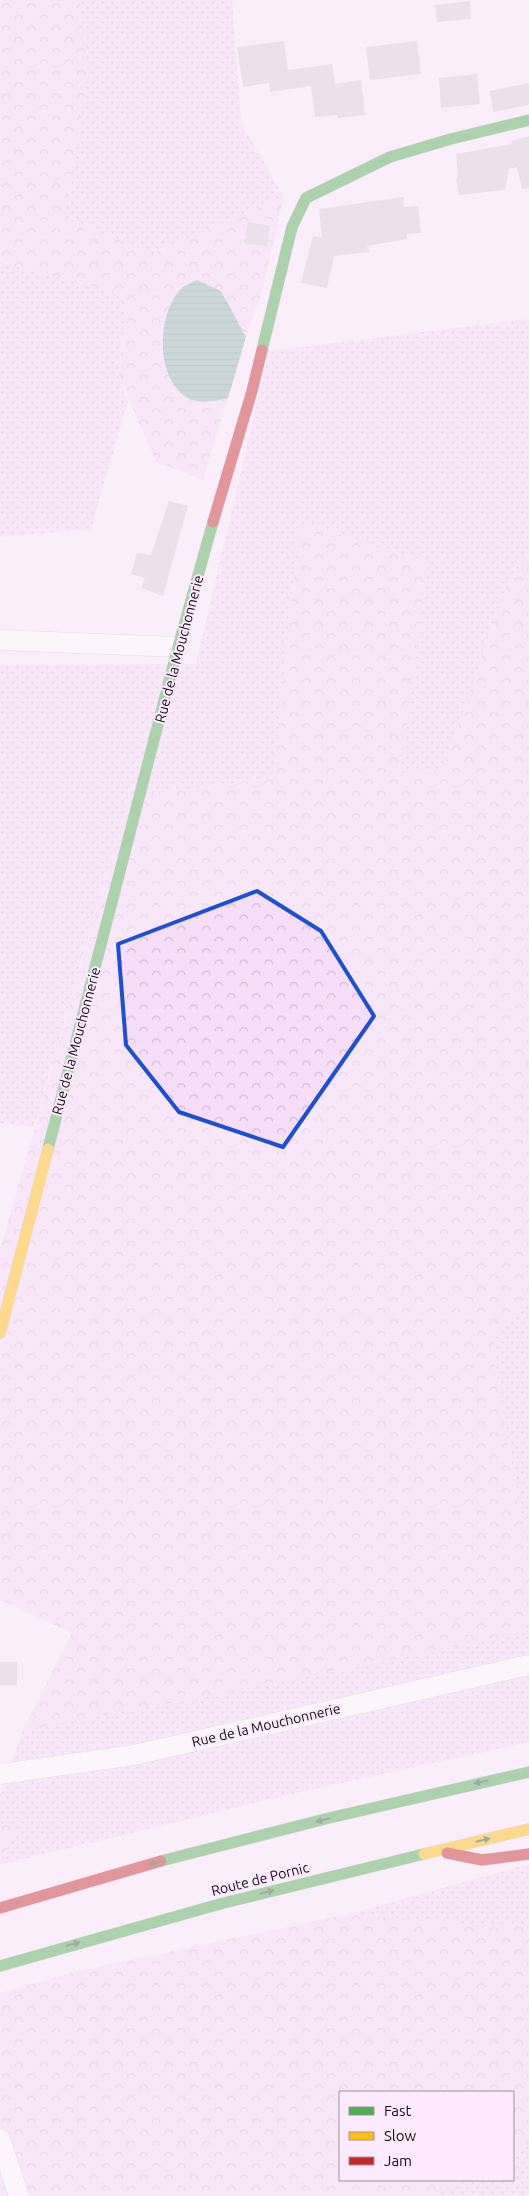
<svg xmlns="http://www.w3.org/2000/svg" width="529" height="2196" font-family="Ubuntu,sans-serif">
  <defs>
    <pattern id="grass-dots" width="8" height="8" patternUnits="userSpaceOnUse" patternTransform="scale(1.25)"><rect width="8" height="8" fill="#f6def8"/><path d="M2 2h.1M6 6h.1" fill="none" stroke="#d2bdd4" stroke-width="1.8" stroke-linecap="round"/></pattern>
    <pattern id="forest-crowns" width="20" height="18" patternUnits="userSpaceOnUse" patternTransform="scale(1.25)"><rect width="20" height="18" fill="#f6def8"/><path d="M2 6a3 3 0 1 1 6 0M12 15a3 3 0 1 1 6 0" fill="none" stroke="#d2bdd4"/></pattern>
    <pattern id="water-rules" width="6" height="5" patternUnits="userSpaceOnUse" patternTransform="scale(1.25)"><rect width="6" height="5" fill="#95bbb3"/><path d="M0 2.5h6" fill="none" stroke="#809f99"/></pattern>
  </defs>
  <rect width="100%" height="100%" fill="#f9eefa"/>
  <!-- grass -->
  <path fill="url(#grass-dots)" d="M80,0h152l9,122 43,75 -132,57 -88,-37 24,-142z
    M0,262l125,33 -6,81 9,25 -37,128 -91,8z
    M529,319v233l-25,42 -62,177 -43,2 30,-211 -130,-41 -25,258 -145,17 -95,331 -34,-4v-458l196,-1 73,-313z
    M529,1301v267l-38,-227z
    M529,1632v110l-224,49 -302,73 12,-38 -15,-2v-30l23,-64 186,-34z
    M529,1864v64l-180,-14z
    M529,2144v52h-98l31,-16h51v-27z"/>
  <!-- forest -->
  <path fill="url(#forest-crowns)" d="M0,0h80l8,75 -23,142 87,37 132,-57 -21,91 -17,49 -25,-46 -40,-2c-19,31 -25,69 -4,101l43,10 8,-2 -25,82 -47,-18 -37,-86 6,-81 -125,-33z
    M299,521l130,41 -29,211 42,-2 62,-177 25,-42v749l-38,40 38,227v64l-320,64 -186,34 49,-97 -72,-33v-350l129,-454 145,-17z
    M0,1824l15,1 -12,39 -3,1z
    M349,1914l180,14v216l-16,9v-61h-173v88h122l-31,16h-431v-203l78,-22z"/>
  <!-- water -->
  <path fill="url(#water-rules)" d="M197,280l24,11 25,46 -18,61c-11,3 -27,6 -38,1 -35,-17 -34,-84 -9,-110 3,-4 11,-6 16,-9z"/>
  <!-- building -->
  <path fill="#dacedb" d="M470,1l1,18 -34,3 -2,-17z
    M284,41l4,29 44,-6 3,20 26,-4 4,35 -27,3 -1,-3 -22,2 -4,-31 -41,6 -1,-9 -26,4 -6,-40z
    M417,41l4,33 -51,6 -4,-33z
    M477,74l3,30 -39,4 -2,-30z
    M529,83v22l-36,7 -3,-21z
    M529,136v52l-7,1 -5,-22 -8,2 -4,21 -46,5 -3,-16 2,-1 -2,-24 56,-10 -1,-3z
    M403,197l1,10 14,-1 3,27 -14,1v5l-40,7 3,6 -36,4 -7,32 -26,-5 12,-47 9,2 -3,-29z
    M248,222l22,4 -3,20 -23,-2z
    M169,501l19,5 -25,90 -22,-8 4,-10 -14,-4 6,-21 14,2z
    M0,1662h17v23h-17z"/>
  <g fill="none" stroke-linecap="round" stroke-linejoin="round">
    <defs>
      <path id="street" d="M0,640l178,7
        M0,1774l134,-19 395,-90
        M0,2139l19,57"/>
      <path id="fast" d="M262,350l30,-123 14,-29 84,-41 61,-18 78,-19
        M48,1149l130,-502 35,-125
        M161,1861l168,-43 200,-46
        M0,1966l220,-62 204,-50"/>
      <path id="slow" d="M0,1333l48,-184
        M424,1854l105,-25"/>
      <path id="jam" d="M213,522l39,-131 10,-41
        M447,1853l35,7 47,-6
        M0,1908l161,-47"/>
    </defs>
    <!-- street casing -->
    <use href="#street" stroke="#ccc3cd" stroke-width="21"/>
    <!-- fast casing -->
    <use href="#fast" stroke="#ccc3cd" stroke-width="12"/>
    <!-- slow casing -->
    <use href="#slow" stroke="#ccc3cd" stroke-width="12"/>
    <!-- jam casing -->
    <use href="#jam" stroke="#ccc3cd" stroke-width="12"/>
    <!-- street -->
    <use href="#street" stroke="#fefcfe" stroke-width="20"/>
    <!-- fast -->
    <use href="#fast" stroke="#4caf50" stroke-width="11"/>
    <!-- slow -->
    <use href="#slow" stroke="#ffc107" stroke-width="11"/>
    <!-- jam -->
    <use href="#jam" stroke="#c62828" stroke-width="11"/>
  </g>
  <!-- one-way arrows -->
  <defs><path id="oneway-solid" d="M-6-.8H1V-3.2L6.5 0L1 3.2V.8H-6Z" transform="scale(1.25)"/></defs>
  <g fill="#305d32">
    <use href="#oneway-solid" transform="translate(481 1782) rotate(167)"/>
    <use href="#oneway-solid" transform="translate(323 1820) rotate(166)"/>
    <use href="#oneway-solid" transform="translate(483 1840) rotate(-13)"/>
    <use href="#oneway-solid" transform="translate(156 1863) rotate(165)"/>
    <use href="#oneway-solid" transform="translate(267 1892) rotate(-14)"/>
    <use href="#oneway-solid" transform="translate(73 1944) rotate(-16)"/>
  </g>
  <!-- marked area -->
  <path d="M0 0H529V2196H0ZM257,891l64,40 53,85 -91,131 -104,-35 -53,-67 -8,-101z" fill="#f9eefa" fill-opacity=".55" fill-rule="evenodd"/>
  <path fill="none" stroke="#1d4ed8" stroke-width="4" stroke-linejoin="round" d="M257,891l64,40 53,85 -91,131 -104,-35 -53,-67 -8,-101z"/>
  <g text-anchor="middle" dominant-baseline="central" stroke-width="4" stroke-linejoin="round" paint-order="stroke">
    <!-- street labels -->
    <g font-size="14" fill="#130b14" stroke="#fdeafe">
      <text transform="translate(179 649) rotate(-75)">Rue de la Mouchonnerie</text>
      <text transform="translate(76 1041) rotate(-75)">Rue de la Mouchonnerie</text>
      <text transform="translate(266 1725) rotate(-13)">Rue de la Mouchonnerie</text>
      <text transform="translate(260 1879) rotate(-14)">Route de Pornic</text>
    </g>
  </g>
  <!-- legend -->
  <rect x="339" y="2091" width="175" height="90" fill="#fdeafe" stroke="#9f91a0"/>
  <rect x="349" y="2107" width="25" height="8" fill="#4caf50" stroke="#9f91a0"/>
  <text x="384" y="2116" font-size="15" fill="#130b14">Fast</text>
  <rect x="349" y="2132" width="25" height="8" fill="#ffc107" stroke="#9f91a0"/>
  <text x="384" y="2141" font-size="15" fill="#130b14">Slow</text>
  <rect x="349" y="2157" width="25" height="8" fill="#c62828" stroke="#9f91a0"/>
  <text x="384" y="2166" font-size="15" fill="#130b14">Jam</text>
</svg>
